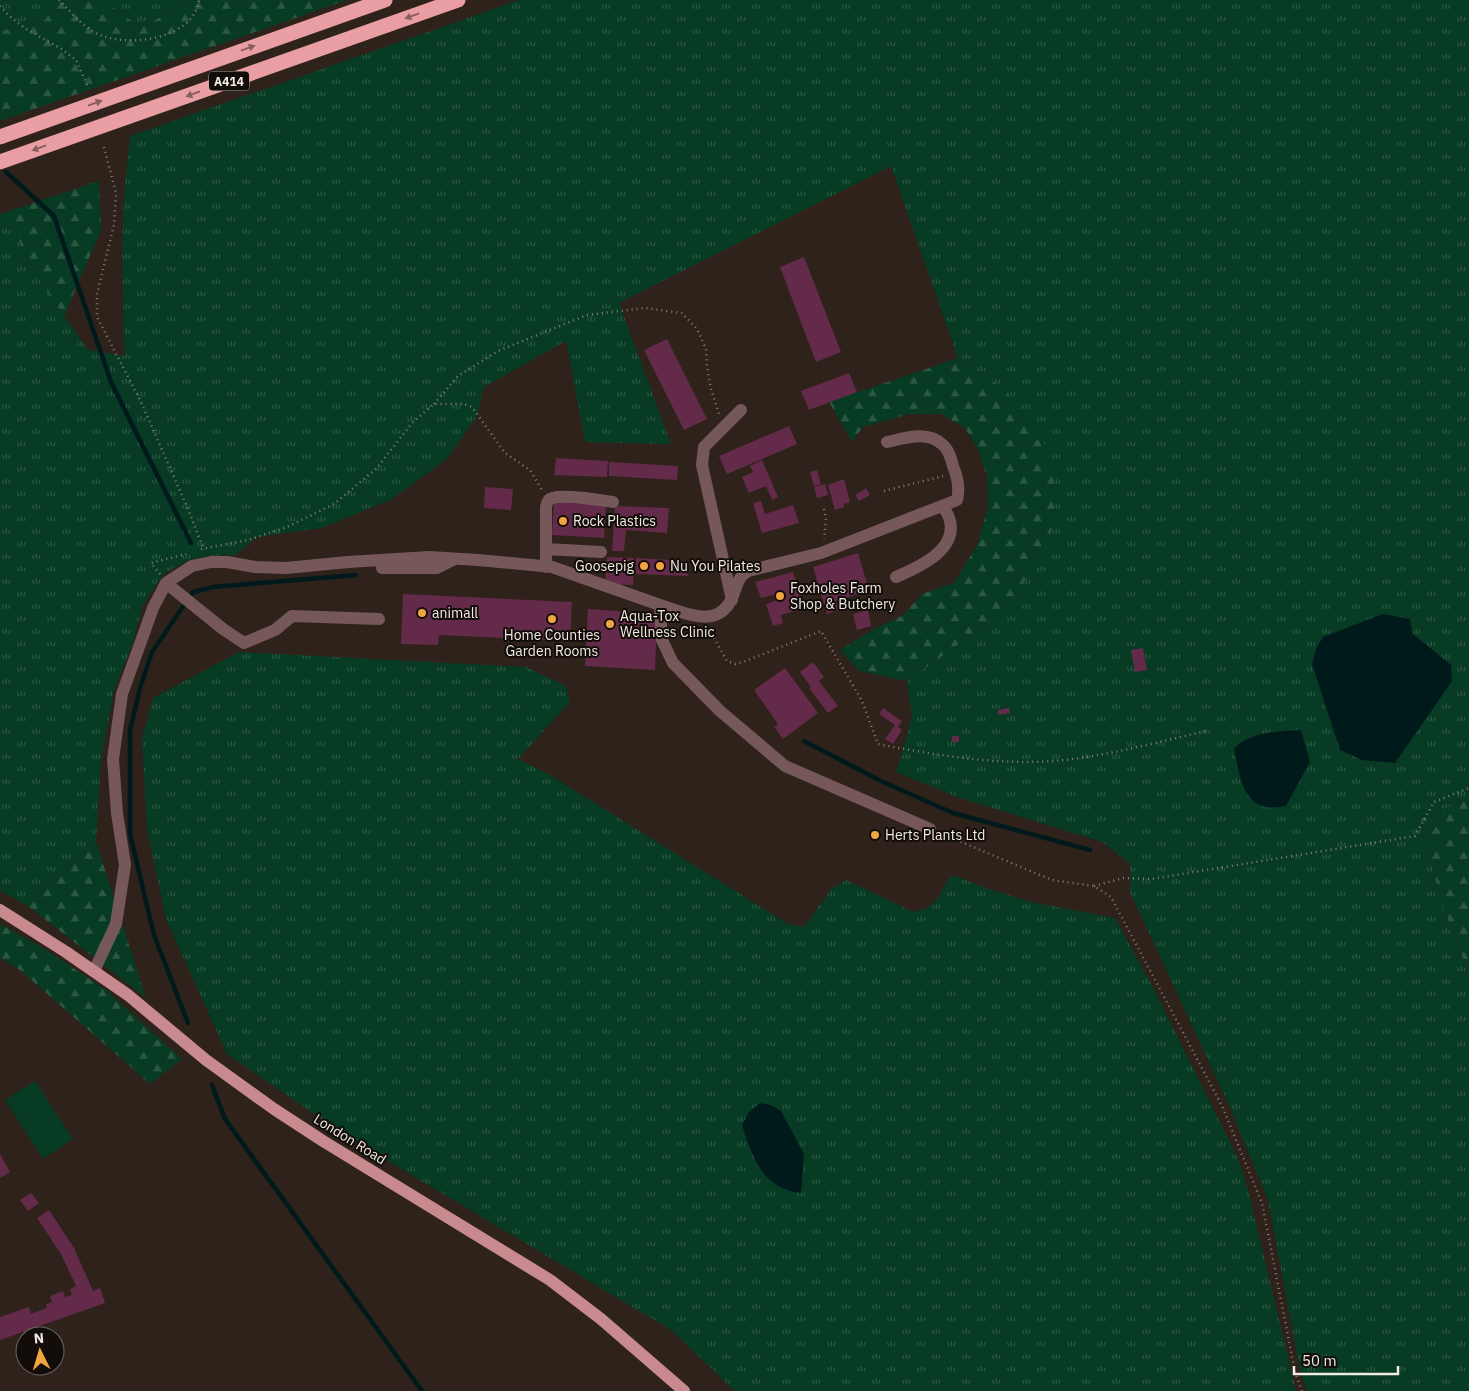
<svg xmlns="http://www.w3.org/2000/svg" width="1469" height="1391" font-family="'IBM Plex Sans',sans-serif">
  <defs>
    <pattern id="grass-tufts" width="24" height="20" patternUnits="userSpaceOnUse" patternTransform="scale(1.25)"><rect width="24" height="20" fill="#073b23"/><path d="M3 7l-1-3M5 7V3M7 7l1-3M15 17l-1-3M17 17v-4M19 17l1-3" fill="none" stroke="#2c5843"/></pattern>
    <pattern id="forest-firs" width="22" height="20" patternUnits="userSpaceOnUse" patternTransform="scale(1.25)"><rect width="22" height="20" fill="#073b23"/><path d="M5 1l3.5 6h-7zM16 11l3.5 6h-7z" fill="#2c5843"/></pattern>
  </defs>
  <rect width="100%" height="100%" fill="#2e221a"/>
  <!-- grass -->
  <path fill="url(#grass-tufts)" d="M0,0h57l-11,19 -12,7 -34,5z
    M103,0h84l-5,5 -41,23z
    M519,0h950v799l-48,20 20,82 28,73v417h-162l-7,-20 -32,-171 -39,-95 -99,-213v-28l-28,-22 -142,-44 -64,-26 16,-55 -5,-36 93,-66 -3,-231 -39,-26 -67,-192 -272,137 52,141 -86,-2 -19,-101 -82,46 -7,29 -30,43 -55,40 -70,29 -65,9 -21,18 -30,1 -17,4 -23,12 -4,4 -19,29 -10,37 -19,49 -13,69 -5,81 -68,65 -28,-15v-677l3,-1 40,72 45,65 36,6 -2,-110 2,-50 6,-60z
    M239,652l287,15 40,19 4,16 -52,57 32,16 238,149 16,3 28,-39 14,-8 65,31c23,2 29,-18 39,-35l8,1 28,11 45,14 84,16 40,73 83,168 11,35 47,197h-561l-64,-61 -328,-196 -116,-80 -61,-135 -19,-90 -5,-90 11,-41z"/>
  <!-- forest -->
  <path fill="url(#forest-firs)" d="M57,0h46l38,28 41,-23 5,-5h160l-347,121v-90l34,-5 12,-7z
    M99,181l2,49 -37,86 -21,-31 -40,-72z
    M958,358l39,26 26,27 20,29 13,49 -7,59 -49,67 -93,66 -48,-10 -19,-21 36,-22 26,-12 20,-22 32,-11 23,-38 11,-38 -1,-31 -8,-25 -14,-23 -24,-14h-32l-46,13 -11,15 -23,-40z
    M1469,799v175l-28,-73 -20,-82z
    M96,841l50,157 -118,-92z
    M0,924l43,24 63,42 76,69 -32,25 -130,-114 -20,-12z"/>
  <!-- park -->
  <path fill="#073b23" d="M35,1081l38,58 -30,20 -38,-59z"/>
  <!-- water -->
  <path fill="#001a1b" d="M1383,614l27,5 3,15 38,31 1,16 -57,82 -33,-3 -22,-10 -28,-86 4,-15 7,-12z
    M1301,730l9,32 -24,44c-6,1 -14,2 -20,1 -25,-6 -27,-36 -32,-58 13,-17 47,-18 67,-19z
    M760,1103l11,2 10,6 23,43 -3,39c-38,-4 -49,-36 -59,-68l7,-13z"/>
  <g fill="none" stroke-linecap="round" stroke-linejoin="round">
    <!-- stream -->
    <path stroke="#001a1b" stroke-width="4.5" d="M6,172l48,44 57,166 80,161
      M804,741l77,40 72,32 137,37
      M188,1023l-34,-88 -24,-101v-104l10,-42 12,-36 41,-60 20,-5 143,-12
      M212,1085l13,34 197,272"/>
  </g>
  <!-- building -->
  <path fill="#632b49" d="M804,257l37,95 -25,10 -36,-95z
    M667,339l40,80 -23,11 -40,-80z
    M849,373l8,19 -48,18 -8,-19z
    M789,426l8,18 -70,30 -8,-18z
    M556,458l52,3 -1,16 -53,-2z
    M762,460l16,37 -6,3 -6,-14 -17,7 -7,-16 11,-5 -3,-6z
    M609,462l69,4 -1,14 -68,-4z
    M817,470l4,14 -7,2 -4,-14z
    M844,479l6,23 -6,2v3l-9,3 -7,-25z
    M825,484l3,11 -11,3 -3,-11z
    M485,487l28,2 -2,21 -27,-2z
    M866,488l4,7 -11,6 -4,-6z
    M554,501l52,3 -2,34 -52,-3z
    M761,501l4,13 28,-9 6,18 -37,10 -9,-30z
    M615,506l54,2 -2,25 -41,-3 -2,21h-12z
    M858,553l11,37 -33,11 3,9 -12,4 -14,-47z
    M607,557l27,1 -1,27 -28,-1z
    M636,558l50,3 2,15 -52,-2z
    M793,572l12,36 -24,7 2,8 -10,3 -7,-22 9,-3 -2,-6 -12,3 -6,-16z
    M403,594l169,8 -2,39 -131,-6 -1,10 -37,-1z
    M588,609l44,3 -1,9 26,1 -2,48 -70,-4z
    M868,610l3,16 -14,4 -4,-16z
    M1143,648l4,22 -12,2 -4,-22z
    M813,662l11,15 -5,4 19,25 -10,7 -19,-25 2,-1 -11,-15z
    M785,668l33,45 -35,26 -9,-12 4,-3 -24,-34z
    M883,708l19,13 -4,6 4,3 -9,14 -8,-5 10,-14 -16,-11z
    M1009,708l1,5 -12,2v-5z
    M952,736h7v6h-7z
    M0,1154l10,18 -10,6z
    M31,1193l8,10 -11,8 -8,-11z
    M49,1210l25,38 19,43 7,-3 5,15 -105,37v-23l29,-10 2,7 16,-6 -1,-4 6,-2 -2,-6 13,-5 2,6 7,-2 -2,-6 6,-3 -15,-32 -24,-36z"/>
  <g fill="none" stroke-linecap="round" stroke-linejoin="round">
    <!-- path -->
    <path stroke="#887e77" stroke-width="2.5" stroke-dasharray="1 4" stroke-linecap="butt" d="M59,0c13,13 26,30 44,36 30,11 91,2 96,-36
      M0,6l8,9 18,14 34,19 16,12 11,25
      M104,147l12,46 -2,32 -17,69v23l44,85 47,107 16,41
      M434,404l24,-28 40,-25 89,-36 58,-7 37,5 15,16 9,20 1,18 4,22 8,25
      M884,491l59,-15
      M824,509l2,11 -2,19
      M201,549l47,-9 39,-13 47,-23 43,-36 35,-45 22,-19h30l8,3 33,46 25,17 12,20
      M160,574l-9,-11 35,-9
      M709,629l18,32 8,3 8,-2 78,-31 41,70 16,43c58,11 116,21 175,17 52,-4 103,-19 154,-30
      M942,834l110,46 42,6 17,11 111,209 40,97 33,169 7,19
      M1094,886l29,-8 28,1 264,-43 19,-34 35,-14"/>
    <!-- minor -->
    <path stroke="#77585a" stroke-width="12" d="M546,549l55,3
      M546,567v-60c1,-5 2,-8 7,-9 12,-4 46,2 60,4
      M382,568h55l16,-8
      M896,577c21,-9 61,-26 54,-56 -1,-5 -4,-10 -7,-14
      M166,583l57,46 21,14 31,-13 17,-14 87,3
      M732,600l-30,-135 2,-18 37,-37
      M660,605c28,9 61,26 74,-12 3,-9 5,-17 14,-22l73,-18 136,-53c3,-12 1,-22 -4,-34 -2,-7 -4,-16 -10,-21 -15,-15 -38,-7 -56,-3
      M94,971l22,-47 9,-59 -8,-52 -4,-54 9,-65 31,-86 13,-25 26,-17 19,-4h16l28,5 31,1 62,-6 81,-5 49,3 74,7 108,38 2,35 11,23 47,48 65,55 145,63"/>
    <!-- major -->
    <path stroke="#c88a8f" stroke-width="12" d="M0,910l66,42 62,43 78,65 68,49 49,32 227,139 51,39 83,72"/>
    <!-- highway -->
    <path stroke="#e99ea4" stroke-width="15" d="M0,137l385,-137
      M0,162l458,-162"/>
  </g>
  <!-- one-way arrows -->
  <defs><path id="oneway-solid" d="M-6-.8H1V-3.2L6.5 0L1 3.2V.8H-6Z" transform="scale(1.25)"/></defs>
  <g fill="#885d5e">
    <use href="#oneway-solid" transform="translate(412 16) rotate(160)"/>
    <use href="#oneway-solid" transform="translate(248 48) rotate(-20)"/>
    <use href="#oneway-solid" transform="translate(193 94) rotate(160)"/>
    <use href="#oneway-solid" transform="translate(95 103) rotate(-20)"/>
    <use href="#oneway-solid" transform="translate(39 148) rotate(160)"/>
  </g>
  <!-- markers -->
  <g fill="#f1a540" stroke="#120d09" stroke-width="2">
    <circle cx="563" cy="521" r="5"/>
    <circle cx="644" cy="566" r="5"/>
    <circle cx="660" cy="566" r="5"/>
    <circle cx="780" cy="596" r="5"/>
    <circle cx="422" cy="613" r="5"/>
    <circle cx="552" cy="619" r="5"/>
    <circle cx="610" cy="624" r="5"/>
    <circle cx="875" cy="835" r="5"/>
  </g>
  <g text-anchor="middle" dominant-baseline="central" stroke-width="4" stroke-linejoin="round" paint-order="stroke">
    <!-- shield labels -->
    <rect fill="#120d09" stroke="#afa8a2" stroke-width="1" x="209" y="71.5" width="40" height="19" rx="4"/>
    <g font-size="12" font-weight="bold" fill="#f2eae4">
      <text x="229" y="81">A414</text>
    </g>
    <!-- poi labels -->
    <g font-size="14" fill="#f2eae4" stroke="#120d09" text-anchor="start">
      <text x="573" y="521">Rock Plastics</text>
      <text x="634" y="566" text-anchor="end">Goosepig</text>
      <text x="670" y="566">Nu You Pilates</text>
      <text x="790" y="588">Foxholes Farm<tspan x="790" dy="16">Shop &amp; Butchery</tspan></text>
      <text x="432" y="613">animall</text>
      <text x="620" y="616">Aqua-Tox<tspan x="620" dy="16">Wellness Clinic</tspan></text>
      <text x="552" y="635" text-anchor="middle">Home Counties<tspan x="552" dy="16">Garden Rooms</tspan></text>
      <text x="885" y="835">Herts Plants Ltd</text>
    </g>
    <!-- street labels -->
    <g font-size="14" fill="#f2eae4" stroke="#120d09">
      <text transform="translate(350 1139) rotate(32)">London Road</text>
    </g>
  </g>
  <!-- north arrow -->
  <g transform="translate(40 1351) rotate(355)"><circle r="24" fill="#120d09" stroke="#6c6561"/>
  <path d="M0-4L9 19L0 12L-9 19Z" fill="#f1a540"/>
  <text y="-8" font-size="14" font-weight="bold" text-anchor="middle" fill="#f2eae4">N</text>
  </g>
  <!-- scale -->
  <path d="M1294 1366v8h104v-8" fill="none" stroke="#f2eae4" stroke-width="2.5"/>
  <text x="1302" y="1366" font-size="15" fill="#f2eae4" stroke="#120d09" stroke-width="4" paint-order="stroke">50 m</text>
</svg>
